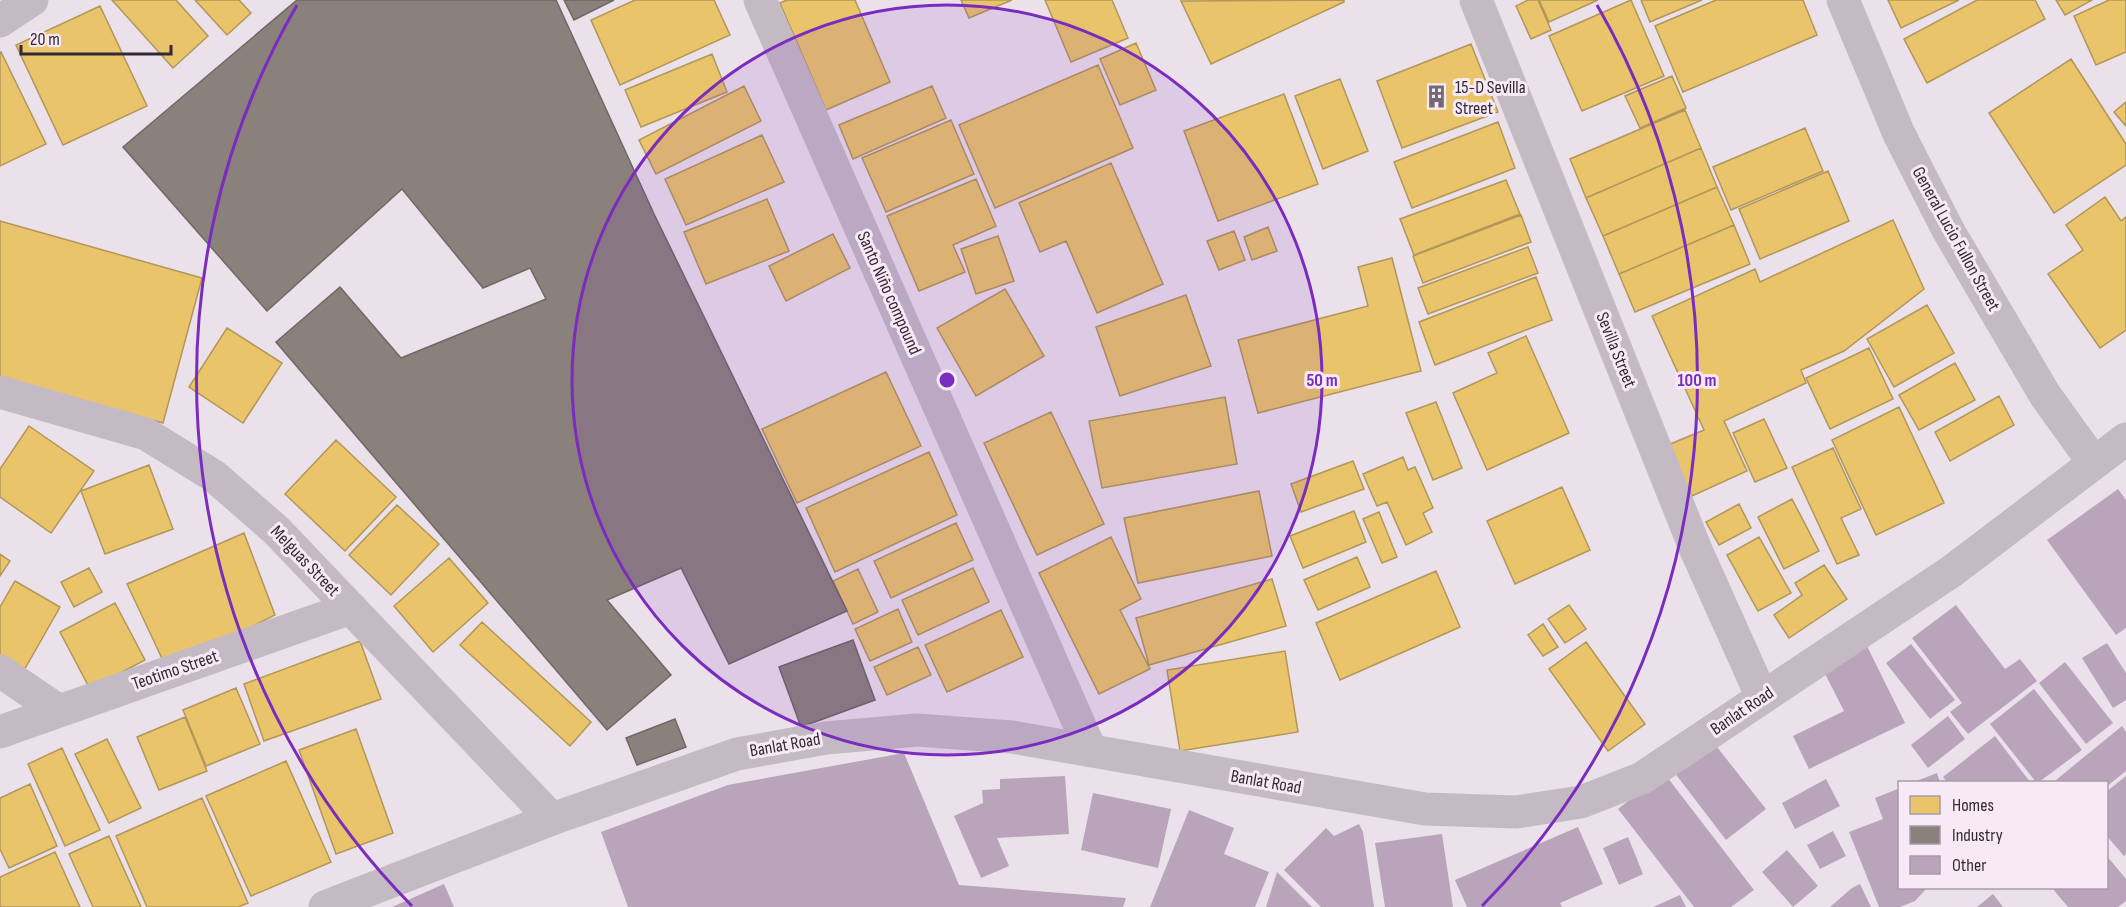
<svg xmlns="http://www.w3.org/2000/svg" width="2126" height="907" font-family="'Sofia Sans Condensed',sans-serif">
  <rect width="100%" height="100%" fill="#ebe1ea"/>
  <!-- homes -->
  <path fill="#e9c46a" stroke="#b2965a" stroke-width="1.5" d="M112,0h64l32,36 -35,32z
    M195,0h44l12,13 -24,22z
    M635,0h79l16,35 -110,50 -29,-65z
    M787,0h68l35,82 -64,28 -46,-107z
    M961,0h51l-43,18z
    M1045,0h67l16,38 -57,24z
    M1344,0v2l-133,62 -30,-63z
    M1528,0h10l13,30 -20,9 -15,-33z
    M1539,0h59l-49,22z
    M1631,0l33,76 -82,35 -33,-75z
    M1641,0h61l-52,22z
    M1716,0h87l14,35 -134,57 -28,-66z
    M1888,0h71l-58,28z
    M1977,0h58l10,19 -118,64 -23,-44z
    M2056,0h36l-27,15z
    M2109,0h17v52l-30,13 -22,-49z
    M100,6l47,100 -84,39 -47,-100z
    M1136,43l20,47 -36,15 -20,-46z
    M1471,44l27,68 -96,36 -25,-67z
    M0,52h1l45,92 -46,22z
    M712,54l15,38 -86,35 -16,-37z
    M2071,59l55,85v21l-72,48 -65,-100z
    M1098,65l35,83 -138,60 -36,-83z
    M1672,76l14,32 -46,20 -15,-32z
    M1340,79l28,72 -45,18 -28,-73z
    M744,86l17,35 -105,53 -17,-34z
    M932,86l14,32 -93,41 -14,-34z
    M1284,94l34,90 -100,37 -34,-90z
    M2126,102v24l-12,-14z
    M1685,110l16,38 -115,50 -16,-39z
    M951,120l23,54 -88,38 -24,-54z
    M1498,122l17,46 -103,40 -18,-46z
    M1805,128l18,43 -92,39 -18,-43z
    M762,135l22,47 -98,43 -21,-46z
    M1701,148l16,39 -114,49 -17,-38z
    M1111,163l52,121 -66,29 -31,-72 -26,11 -21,-49z
    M1828,171l21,50 -89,38 -21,-50z
    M976,179l20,47 -43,19 12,27 -46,19 -32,-75z
    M1506,180l14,34 -106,41 -14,-36z
    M1717,187l17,38 -115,49 -16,-38z
    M2105,197l16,24 5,-4v113l-26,18 -52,-74 35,-24 -17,-25z
    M767,199l22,52 -83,33 -22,-52z
    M1521,215l10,27 -108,41 -10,-27z
    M1893,220l31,69 -80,62 -43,19 5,13 -82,38 23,50 -55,25 -24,-51 36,-15 -52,-114 103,-47 5,13z
    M0,221l202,57 -39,145 -163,-46z
    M1734,225l16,39 -115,48 -16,-38z
    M1268,227l9,24 -25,9 -8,-23z
    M1234,231l11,29 -26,10 -12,-29z
    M833,234l17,34 -64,33 -17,-35z
    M998,236l16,45 -38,13 -15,-45z
    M1528,247l10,26 -110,41 -10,-26z
    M1392,258l29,113 -163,42 -20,-73 130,-34 -10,-39z
    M1536,277l16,43 -117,45 -16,-43z
    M1005,289l39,67 -68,40 -39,-68z
    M1186,295l25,71 -91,30 -24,-69z
    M1927,305l27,48 -60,34 -27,-48z
    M227,328l55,35 -39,60 -54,-36z
    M1526,336l43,97 -82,37 -34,-77 44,-20 -9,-20z
    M1869,348l24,51 -63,30 -24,-51z
    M1955,363l20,37 -56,30 -20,-35z
    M886,372l35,74 -124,57 -35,-74z
    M1999,396l15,29 -64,36 -15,-29z
    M1225,397l12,67 -135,24 -13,-67z
    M1436,402l26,66 -29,12 -27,-67z
    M1899,407l45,96 -68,32 -44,-95z
    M1051,412l53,112 -67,31 -53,-112z
    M1764,419l23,49 -32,14 -22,-49z
    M29,426l65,45 -43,62 -51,-36v-28z
    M336,440l60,57 -51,54 -60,-57z
    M1833,448l28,61 -20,9 18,37 -22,9 -45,-97z
    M929,452l28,63 -122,57 -29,-64z
    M1403,457l5,13 7,-3 18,41 -10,5 9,19 -26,13 -19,-43 -10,4 -14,-32z
    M1353,461l11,28 -63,23 -10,-28z
    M149,465l24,64 -68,25 -24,-63z
    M1562,487l28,63 -75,34 -28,-63z
    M1259,491l13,65 -134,27 -14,-65z
    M1792,499l27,52 -35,18 -26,-52z
    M1739,504l12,24 -32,17 -13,-23z
    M397,505l42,39 -48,51 -42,-40z
    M1354,511l12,31 -63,26 -13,-32z
    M1379,512l18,45 -15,6 -19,-44z
    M956,523l17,37 -82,38 -17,-37z
    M244,533l31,82 -108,54 -40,-85z
    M1111,537l30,62 -21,11 30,59 -51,25 -60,-121z
    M1759,537l32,56 -33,18 -31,-56z
    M0,554l10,7 -10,15z
    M1357,557l13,30 -52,23 -14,-30z
    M449,558l39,45 -55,49 -39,-46z
    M1824,565l23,34 -58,39 -15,-23 28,-20 -7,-12z
    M89,568l13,24 -28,15 -13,-25z
    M973,568l16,34 -71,33 -16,-35z
    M858,569l20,43 -25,12 -20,-43z
    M1436,571l24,56 -120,53 -24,-57z
    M1272,579l14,47 -137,39 -13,-47z
    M15,581l45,26 -37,65 -23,-14v-51z
    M115,603l30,57 -55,29 -30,-57z
    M1569,605l17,24 -21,14 -17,-24z
    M898,609l14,33 -42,19 -15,-32z
    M1001,610l22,47 -76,35 -22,-47z
    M482,622l109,100 -21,24 -110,-101z
    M1543,624l15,23 -15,9 -15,-21z
    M360,641l21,58 -117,42 -20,-57z
    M1586,642l59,82 -37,27 -59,-82z
    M918,647l13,28 -44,20 -13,-28z
    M1285,651l13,81 -118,19 -13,-81z
    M236,688l24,56 -54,22 -23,-56z
    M185,717l22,54 -48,19 -22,-53z
    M356,729l37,104 -57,21 -37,-104z
    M107,739l34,69 -32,15 -34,-69z
    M62,748l38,82 -35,16 -37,-82z
    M286,761l45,101 -80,34 -45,-100z
    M30,784l27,62 -48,22 -9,-19v-51z
    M202,798l46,105 -10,4h-91l-31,-71z
    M109,836l32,71h-48l-24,-53z
    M55,852l25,55h-80v-30z"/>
  <!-- industry -->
  <path fill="#8a817c" stroke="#706766" stroke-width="1.5" d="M297,0h259l99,216 192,395 -118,53 -48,-96 -74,32 64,75 -64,55 -331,-388 64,-55 61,71 145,-59 -16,-31 -47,20 -81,-99 -135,122 -144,-164z
    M564,0h50l-40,20z
    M853,640l22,60 -74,27 -22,-60z
    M675,719l11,28 -49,18 -11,-27z"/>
  <!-- building -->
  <path fill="#b9a4bc" d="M2118,489l8,11v128l-10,7 -69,-95z
    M1956,605l49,64 15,-10 17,22 -69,53 -18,-22 12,-9 -50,-65z
    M1865,642l40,81 -96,46 -16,-33 51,-25 -24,-47z
    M2107,643l19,30v27l-13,8 -31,-50z
    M1911,644l44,56 -25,19 -44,-56z
    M2065,662l48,61 -27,21 -47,-61z
    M2034,689l48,61 -43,32h-3l-46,-58z
    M1948,716l17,23 -37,29 -17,-23z
    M2122,726l4,6v39l-20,16v-5h-48l-2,-2z
    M1995,736l35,46h-83l-4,-5z
    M1713,742l53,67 -40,31 -52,-68z
    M904,753l55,132 167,13 -3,9h-495l-27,-75 127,-47z
    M1664,773l90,117 -23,17h-37l-76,-98z
    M1937,773l3,9h-26z
    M1065,776l4,58 -72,4 12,28 -28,12 -27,-62 29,-13 -1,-13 18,-1v-10z
    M2126,776v78l-2,2 -18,-21v-43z
    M1826,779l14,27 -45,23 -13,-26z
    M1900,788v100h27l-12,13 -15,6h-21l-30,-75 34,-13 -8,-21z
    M1093,793l78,16 -13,59 -77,-18z
    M1189,810l45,18 -10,26 45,18 -14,35h-105z
    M1359,824l4,8 11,75h-53l-37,-37 42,-42 8,8z
    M1578,827l25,57 -43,19 2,4h-95l-12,-27z
    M1833,831l13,25 -26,13 -13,-24z
    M1442,834l11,73h-68l-10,-64z
    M1628,837l15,37 -24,11 -16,-37z
    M1787,850l31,36 -25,21 -31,-35z
    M2106,855l20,24v22l-8,6h-50l-16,-19h54z
    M1277,872l35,35h-46z
    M444,884l10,23h-62z
    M1860,884l11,23h-41l22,-19z
    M1993,894l10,13h-26z
    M1680,895l6,12h-33z"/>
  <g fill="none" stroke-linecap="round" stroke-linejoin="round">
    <!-- minor -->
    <path stroke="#c4bac4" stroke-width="33" d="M760,0l331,751
      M1476,0l220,550 66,147
      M1843,0l56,134 49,96 97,165 49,68
      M0,21l32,-21
      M0,392l146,42 68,42 62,54 276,289
      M0,671l59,40
      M0,732l351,-124
      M325,907l227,-88 185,-65 89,-16 91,-8 95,7 413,72 91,3 65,-10 61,-24 310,-207 174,-132"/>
  </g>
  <!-- distance rings -->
  <circle cx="947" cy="380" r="375" fill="#7b2cbf" fill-opacity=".12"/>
  <g fill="none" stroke="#7b2cbf" stroke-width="3">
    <circle cx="947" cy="380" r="375"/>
    <path d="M412 906A750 750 0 0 1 297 5M1597 5A750 750 0 0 1 1482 906"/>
  </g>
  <!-- icons -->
  <defs>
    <symbol id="building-bare" viewBox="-9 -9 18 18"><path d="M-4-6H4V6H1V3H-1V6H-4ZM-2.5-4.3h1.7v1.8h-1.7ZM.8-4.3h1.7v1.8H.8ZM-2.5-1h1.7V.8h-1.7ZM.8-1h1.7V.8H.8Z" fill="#736974" stroke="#f7e9f6" stroke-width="2.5" paint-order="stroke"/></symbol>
  </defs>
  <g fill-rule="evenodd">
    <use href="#building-bare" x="1420" y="80" width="33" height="33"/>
  </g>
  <g text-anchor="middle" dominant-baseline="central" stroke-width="6" stroke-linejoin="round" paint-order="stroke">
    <!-- poi labels -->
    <g font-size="18" fill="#332934" stroke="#f7e9f6" text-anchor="start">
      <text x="1455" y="87">15-D Sevilla<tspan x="1455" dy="21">Street</tspan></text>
    </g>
    <!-- street labels -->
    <g font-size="18" fill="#332934" stroke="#f7e9f6">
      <text transform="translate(1956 239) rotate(61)">General Lucio Fullon Street</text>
      <text transform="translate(889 293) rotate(66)">Santo Niño compound</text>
      <text transform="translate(1616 350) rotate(68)">Sevilla Street</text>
      <text transform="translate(305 561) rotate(46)">Melguas Street</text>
      <text transform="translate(175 670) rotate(-19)">Teotimo Street</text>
      <text transform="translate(1742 711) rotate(-34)">Banlat Road</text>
      <text transform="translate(785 745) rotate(-10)">Banlat Road</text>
      <text transform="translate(1266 782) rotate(10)">Banlat Road</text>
    </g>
  </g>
  <circle cx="947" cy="380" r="9" fill="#7b2cbf" stroke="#f7e9f6" stroke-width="3"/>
  <g font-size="18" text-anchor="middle" font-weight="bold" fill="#7b2cbf" stroke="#f7e9f6" stroke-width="6" stroke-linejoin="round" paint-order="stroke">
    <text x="1322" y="386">50 m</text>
    <text x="1697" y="386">100 m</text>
  </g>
  <!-- legend -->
  <rect x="1898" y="781" width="210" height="108" fill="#f7e9f6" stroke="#a99ca8" stroke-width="1.5"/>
  <rect x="1910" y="796" width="30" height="18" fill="#e9c46a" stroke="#a99ca8" stroke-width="1.5"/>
  <text x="1952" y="811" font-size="18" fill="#332934">Homes</text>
  <rect x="1910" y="826" width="30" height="18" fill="#8a817c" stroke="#a99ca8" stroke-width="1.5"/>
  <text x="1952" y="841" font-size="18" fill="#332934">Industry</text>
  <rect x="1910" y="856" width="30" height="18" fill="#b9a4bc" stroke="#a99ca8" stroke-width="1.5"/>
  <text x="1952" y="871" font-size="18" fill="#332934">Other</text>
  <!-- scale -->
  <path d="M21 45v9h150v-9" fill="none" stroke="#332934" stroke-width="3"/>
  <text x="30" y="45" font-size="18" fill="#332934" stroke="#f7e9f6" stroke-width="4.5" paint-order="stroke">20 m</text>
</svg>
